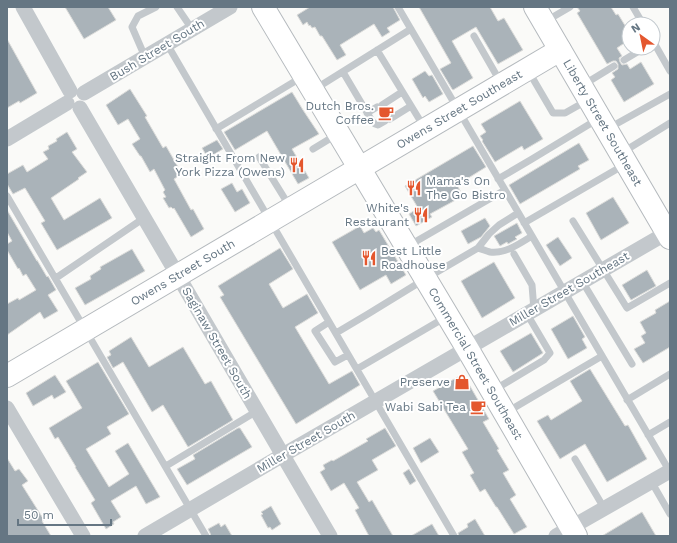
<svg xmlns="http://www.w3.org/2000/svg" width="677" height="543" font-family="'Work Sans',sans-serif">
  <rect width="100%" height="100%" fill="#fafaf8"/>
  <!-- building -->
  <path fill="#aab3b9" stroke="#dcdcda" d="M65,7h43l8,13 -32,19z
    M310,7h83l7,13 -13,8 3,4 -8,5 -8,-13 -34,21 6,10 -9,5 -15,-24h-2l-5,-9 -3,1 -2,-3 -1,1 -2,-4 -4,3 -6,-10z
    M419,7h71l8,14 6,-3 19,32 -25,14 -22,-37 -24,14 21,37 -20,12 -1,-1 -12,-20 11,-6z
    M577,7h34l5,8 2,-1 11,18v8l-12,8 5,8 -3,2 1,4 2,3 5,-1 3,5 11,-7 13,22 -30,18 -13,-22 4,-3 -3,-4 6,-4v-5l-2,-3h-3l-6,3 -30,-51 3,-2z
    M7,39l30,54 -17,10 -1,-2 -12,7z
    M425,71l4,5 3,-1 11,19 -14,8 -4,-6 -2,2 -11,-19z
    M130,89l17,27 -2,1 18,31 3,-2 16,28 -8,5 17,31 2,-1 11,20 -13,8 -17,-29 -1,1 -2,-2 -2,1 -6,-10 3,-1 -3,-5 2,-2 -11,-21 -4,3 -9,-16h-1l-8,-12 8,-5 -12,-20 -10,6 -12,-20z
    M292,92l11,18 16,24 -27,15 17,29 -11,6 -31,-53 -32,19 -11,-18z
    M520,101l23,38 -19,11 -2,-4 -27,16 -13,-21 1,-1 -3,-4 6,-4 -5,-8z
    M67,132l10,17 -5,3 15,20 -9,6 1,1 -28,19 13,22 36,-22 12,20 -55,32 -16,-27 4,-2 -20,-33 -12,6 -6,-10v-10l16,-9 4,7 21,-13 -5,-7 6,-3 -1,-3 9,-5 -1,-2z
    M217,140l6,9 -15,9 -6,-10z
    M579,143l10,17 -11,6 2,3 -60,35 -11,-19z
    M473,146l13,21 -29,18 6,11 -33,18 2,3 -16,9 -7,-12 9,-6 -13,-22z
    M232,183l5,9 5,-3 8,14 -15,9 -14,-23z
    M613,197l16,26 -28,17 -15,-27z
    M7,210l30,51v-1l10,17 1,-1 8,14 -8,5 10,16 -14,8 -4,-7 -33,23v-31l11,-6 1,2 17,-10 -10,-16 -3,2 -4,-8 -1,1 -11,-19v-6l5,-3 -5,-9z
    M485,218l5,8 -9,11 -13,7 -7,-13z
    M517,223l5,10 -7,4 2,2 -9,5 -1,-2 -7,4 -6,-10z
    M360,226l4,7 9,-5 3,4 3,-2 27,45 -15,9 -5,-9 -26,15 -28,-48z
    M558,237l14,21 -12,8 -14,-21z
    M280,248l13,21 -24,15 14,24 24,-14 11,19 -23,14 34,57 23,-13 8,14 -64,39 -76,-127 4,-2 -6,-9z
    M132,249l13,22 -60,34 -10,-17 16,-9 -1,-3 11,-7 -1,-2z
    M494,262l21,36 -33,20 -21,-37z
    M647,270l9,16 -25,14 -9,-15z
    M670,301v46l-27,16 -9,-14 11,-6 -4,-7 5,-3 -6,-11 16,-9 -1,-3z
    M573,316l12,21 -3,2 5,9 -19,11 -17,-30z
    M531,333l12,20 -30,19 -13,-21z
    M131,337l18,30 34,-20 22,37 6,-3 22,39 -45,27 -25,-42 -11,7 -29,-50 -10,6 -6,-11 4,-2 -2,-4z
    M98,362l31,52 -22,13 4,7 -25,15 23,38 20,-13 -14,-23 13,-8 32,54 -14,7 -10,-18 -25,15 10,16 -8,5 1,2 -8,5 -15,-26 4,-3 -20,-33h1l-18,-30 -3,2 -6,-11 33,-20 -16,-27z
    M590,369l35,57 3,-1 19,34 -40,23 -22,-38 -25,15 -23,-38 11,-6 3,5 31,-19 -12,-20z
    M463,374l26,45 -6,3 16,27 -2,1 12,20 -6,3 13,22 -6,4 17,28 -13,7 -17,-27h-1l-11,-18 -5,3 -10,-17 4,-2 -12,-21 6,-3 -35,-58z
    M55,375l11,17 -12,7 -2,-4 -19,11 -7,-13z
    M238,428h2l12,19 -65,38 -10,-16 18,-10 -2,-4z
    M385,428l11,18 -24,14 6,10 -21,12 12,20 3,-2 21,36h-24l-14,-26 4,-2 -15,-25 -13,8 -11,-19 5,-3 -2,-4 9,-5 1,1 35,-20 -2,-2z
    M430,438l9,14 -18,11 -8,-15z
    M7,458l8,13 4,-2 9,12 -6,4 22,35 -2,1 9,15h-44z
    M409,469l7,12 -6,4 -7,-12z
    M271,506l10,18 -9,6 -2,-3 -2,1 -7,-13 2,-1 -2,-2z
    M642,512l14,24h-54z
    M475,519l10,17h-26l-1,-3 10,-6 -1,-3z
    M219,523l2,4 4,-3 7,12h-21l-1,-3 -2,-4z
    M432,524l7,12h-28z"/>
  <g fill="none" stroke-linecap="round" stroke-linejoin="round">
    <defs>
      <g id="primary">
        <path id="s1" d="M263,7l204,341 109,188"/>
        <path id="s2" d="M535,7l135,231"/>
        <path id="s3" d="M7,376l553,-326"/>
      </g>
    </defs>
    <!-- primary casing -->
    <use href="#primary" stroke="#b5babe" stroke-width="24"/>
    <!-- service -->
    <path stroke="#c3c8cc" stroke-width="7" d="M177,7l15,22
      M398,7l272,465
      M633,7l10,17
      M546,21l24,-14
      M474,36l27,47
      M653,41l17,30
      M167,44l287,492
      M377,50l47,77
      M145,57l-13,-30 6,-11 18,-9
      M624,60l20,-12
      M343,72l29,49 3,3 3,1 7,-4
      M529,72l24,41h12l23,-13
      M583,85l31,-19
      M315,89l96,-60
      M382,105l20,-13
      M367,113l10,-6
      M390,119l21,-13
      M609,128l61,-34
      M216,129l86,-52
      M313,149l23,-14
      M623,152l47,-29
      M259,157l31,50
      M498,179l34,-20 66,-40
      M7,196l199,340
      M573,221l54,87 43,-25
      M524,223l100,-58
      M408,246l97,-56
      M478,248c4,1 8,3 12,4 15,2 29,-8 42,-16
      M514,254l18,31 2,25
      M56,278l88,-60
      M582,281l50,83
      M329,322l-14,9 20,31 13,-7
      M336,333l32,-19 57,-35 53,-31 11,-14 10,-9 19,-12
      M357,369l89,-52
      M494,390l50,-30 6,-7 -23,-39
      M627,400l43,-26
      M507,412l95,-56
      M648,435l22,-13
      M575,459l29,49
      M166,466l91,-55
      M651,481l19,33"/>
    <!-- minor -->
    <path stroke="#c3c8cc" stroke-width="15" d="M23,7l47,84
      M84,93l146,-86
      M80,108l250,428
      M7,139l60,-36
      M7,408l76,128
      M145,536l138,-81 387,-224
      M556,536l114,-65"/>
    <!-- primary -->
    <use href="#primary" stroke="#fff" stroke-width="22"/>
  </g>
  <!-- icons -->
  <defs>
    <symbol id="cafe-bare" viewBox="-9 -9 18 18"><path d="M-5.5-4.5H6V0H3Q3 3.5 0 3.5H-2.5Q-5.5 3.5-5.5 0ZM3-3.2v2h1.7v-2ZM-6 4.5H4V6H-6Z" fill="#e4572e" stroke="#fff" stroke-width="2.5" paint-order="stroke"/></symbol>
    <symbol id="restaurant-bare" viewBox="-9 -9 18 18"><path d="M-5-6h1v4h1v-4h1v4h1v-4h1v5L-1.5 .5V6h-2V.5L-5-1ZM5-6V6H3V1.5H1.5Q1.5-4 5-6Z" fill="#e4572e" stroke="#fff" stroke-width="2.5" paint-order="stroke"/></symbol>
    <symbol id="shop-bare" viewBox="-9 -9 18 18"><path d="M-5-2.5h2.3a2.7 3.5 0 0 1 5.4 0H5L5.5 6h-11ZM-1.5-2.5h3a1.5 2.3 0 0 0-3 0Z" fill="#e4572e" stroke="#fff" stroke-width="2.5" paint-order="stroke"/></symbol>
  </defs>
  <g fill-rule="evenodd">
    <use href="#cafe-bare" x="375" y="102" width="22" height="22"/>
    <use href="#restaurant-bare" x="286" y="154" width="22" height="22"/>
    <use href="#restaurant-bare" x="403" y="177" width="22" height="22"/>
    <use href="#restaurant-bare" x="410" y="204" width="22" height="22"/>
    <use href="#restaurant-bare" x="358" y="247" width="22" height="22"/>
    <use href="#shop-bare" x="451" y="371" width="22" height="22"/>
    <use href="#cafe-bare" x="467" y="396" width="22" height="22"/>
  </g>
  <g text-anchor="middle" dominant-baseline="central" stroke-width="4" stroke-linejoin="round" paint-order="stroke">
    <!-- street labels -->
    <g font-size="12" fill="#657683" stroke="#fff">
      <text transform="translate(157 50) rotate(-31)">Bush Street South</text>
      <text stroke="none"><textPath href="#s3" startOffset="525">Owens Street Southeast</textPath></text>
      <text stroke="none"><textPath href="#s2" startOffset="134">Liberty Street Southeast</textPath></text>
      <text stroke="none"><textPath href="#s3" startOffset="204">Owens Street South</textPath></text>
      <text transform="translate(569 289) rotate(-30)">Miller Street Southeast</text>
      <text transform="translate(217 343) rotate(60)">Saginaw Street South</text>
      <text stroke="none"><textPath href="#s1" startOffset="415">Commercial Street Southeast</textPath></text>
      <text transform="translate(306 442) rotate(-30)">Miller Street South</text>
    </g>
    <!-- poi labels -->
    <g font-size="12" fill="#657683" stroke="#fff" text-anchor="end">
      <text x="374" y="106">Dutch Bros.<tspan x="374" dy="14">Coffee</tspan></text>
      <text x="285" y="158">Straight From New<tspan x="285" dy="14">York Pizza (Owens)</tspan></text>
      <text x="426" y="181" text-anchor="start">Mama's On<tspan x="426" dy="14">The Go Bistro</tspan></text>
      <text x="409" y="208">White's<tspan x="409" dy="14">Restaurant</tspan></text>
      <text x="381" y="251" text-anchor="start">Best Little<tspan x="381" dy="14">Roadhouse</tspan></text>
      <text x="450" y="382">Preserve</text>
      <text x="466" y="407">Wabi Sabi Tea</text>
    </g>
  </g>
  <!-- border -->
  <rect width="677" height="543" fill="none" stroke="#657683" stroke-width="16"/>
  <!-- north arrow -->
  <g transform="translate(641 36) rotate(327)"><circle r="19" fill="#ffffff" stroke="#c1c8cd"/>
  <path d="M0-3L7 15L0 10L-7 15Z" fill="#e4572e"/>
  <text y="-6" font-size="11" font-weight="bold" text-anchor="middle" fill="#657683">N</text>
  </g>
  <!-- scale -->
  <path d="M18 519v6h93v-6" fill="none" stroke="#657683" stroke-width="2"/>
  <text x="24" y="519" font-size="12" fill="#657683" stroke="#ffffff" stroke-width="3" paint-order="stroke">50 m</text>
</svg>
